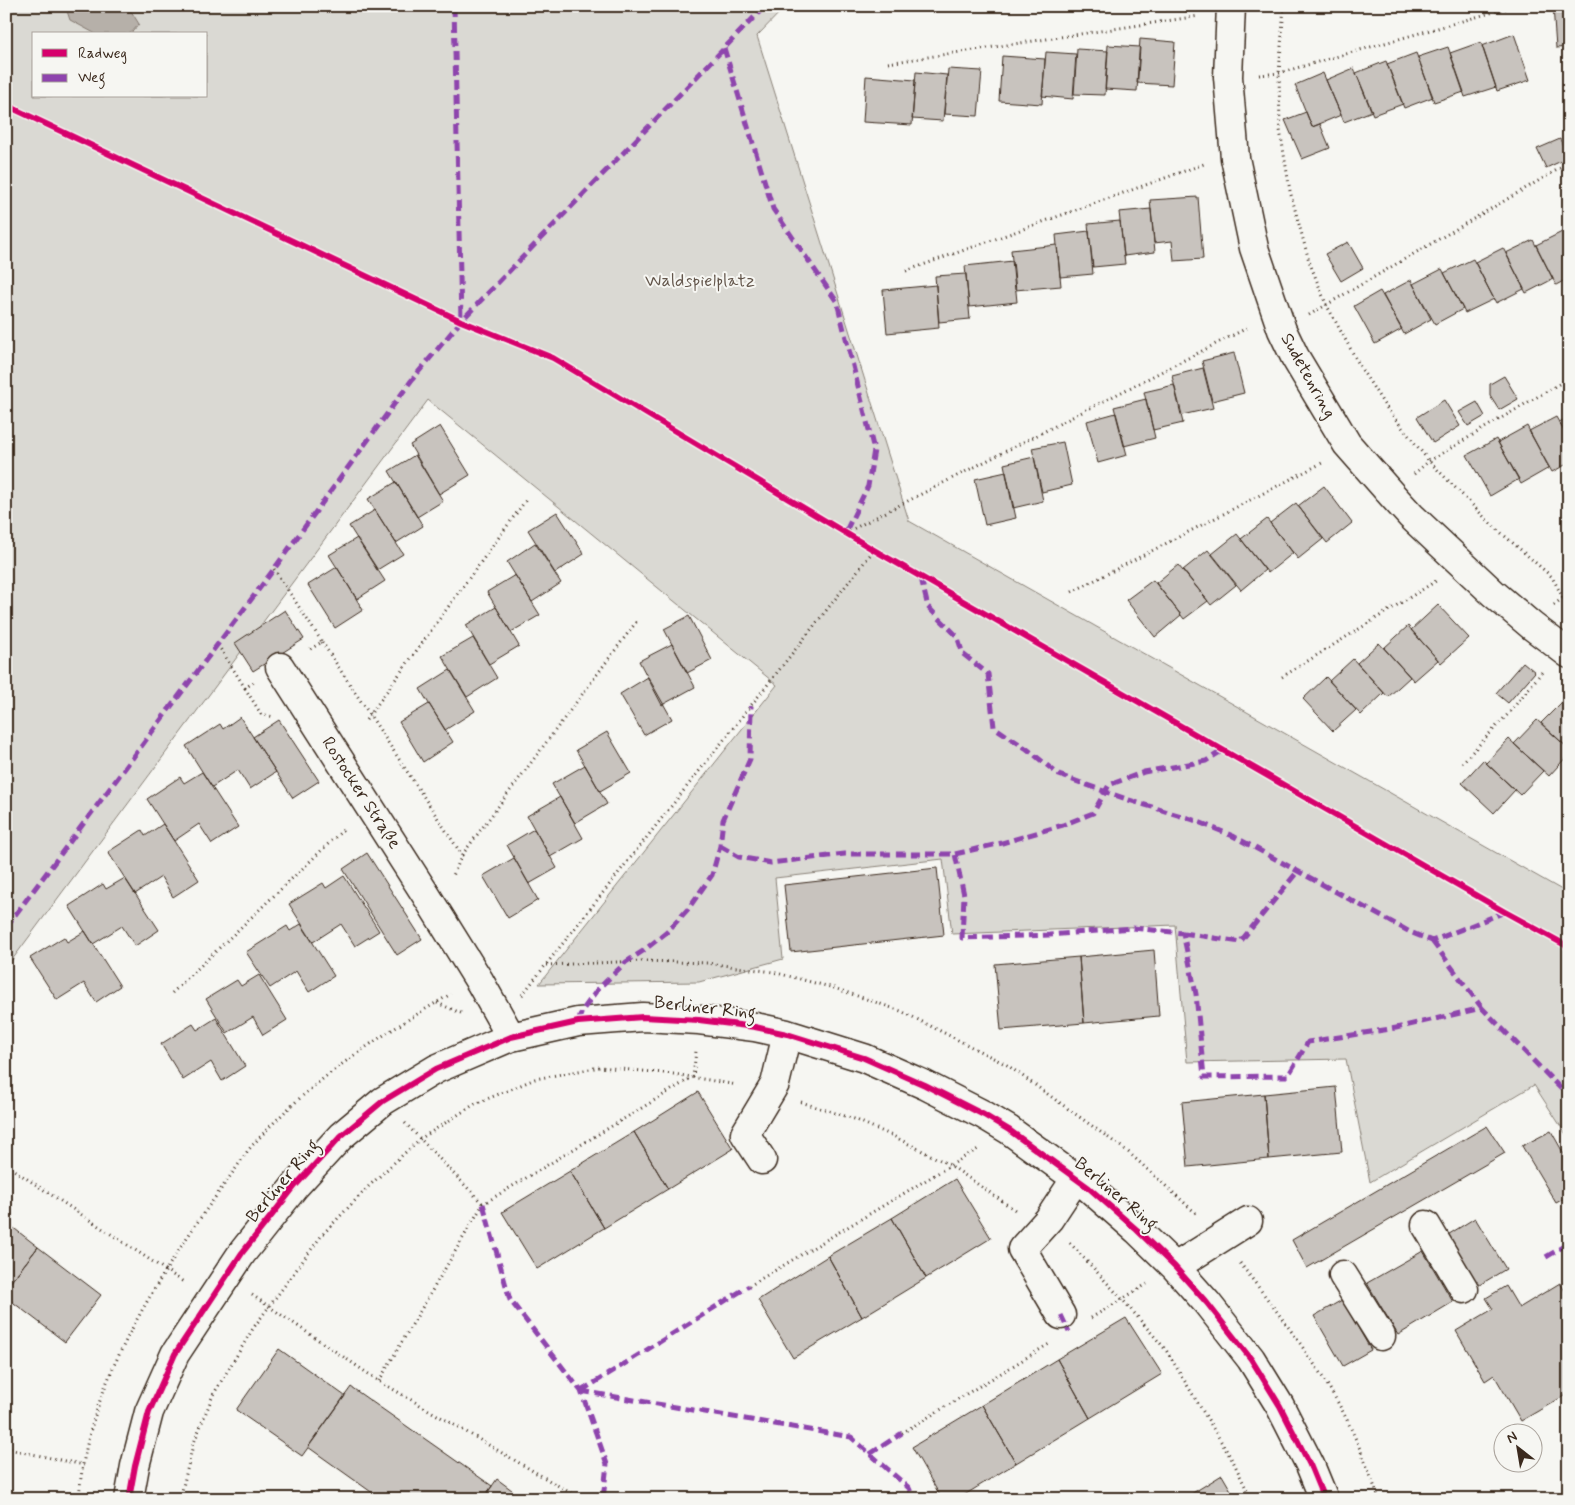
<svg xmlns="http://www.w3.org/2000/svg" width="1575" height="1505" font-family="Mynerve,sans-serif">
  <rect width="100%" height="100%" fill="#f6f6f2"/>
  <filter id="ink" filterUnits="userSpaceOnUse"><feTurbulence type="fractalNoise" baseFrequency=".02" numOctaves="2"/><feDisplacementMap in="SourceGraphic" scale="10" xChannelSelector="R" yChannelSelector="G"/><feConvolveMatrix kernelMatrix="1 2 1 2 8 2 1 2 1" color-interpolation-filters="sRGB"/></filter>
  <g filter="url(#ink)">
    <!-- green -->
    <path fill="#dad9d3" stroke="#8a8278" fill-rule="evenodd" d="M6,6h780l-29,30 152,485 660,373v245l-35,-54 -164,97 -24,-123 -159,3 -12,-137 -223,9 -9,-75 -168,19 8,81 -84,23 -160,2 238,-299 -349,-285 -422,568zM34,34h172v62h-172z"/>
    <!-- water -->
    <path fill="#b6b0a9" stroke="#857a71" d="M67,6h51l13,5 8,13 -7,8 -4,2h-32l-26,-14 -4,-12z"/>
    <!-- building -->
    <path fill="#c8c3be" stroke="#3b2a1e" d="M1553,6h16v41l-13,1z
      M1514,34l16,46 -33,11 -15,-45z
      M1140,39l35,3 -3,43 -35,-2z
      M1481,42l15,45 -31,10 -15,-44z
      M1108,45l32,2 -3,44 -32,-2z
      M1448,47l16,45 -30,10 -16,-45z
      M1077,49l31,2 -3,44 -31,-1z
      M1046,52l30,2 -3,45 -31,-3z
      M1416,53l17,44 -29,11 -17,-44z
      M1002,56l43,3 -3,45 -43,-3z
      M1386,61l17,43 -30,11 -17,-42z
      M1354,68l18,43 -28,11 -18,-42z
      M948,69l34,2 -4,45 -34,-2z
      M916,72l31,3 -4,46 -31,-2z
      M1323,73l18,42 -29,12 -17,-42z
      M866,76l49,4 -3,45 -49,-3z
      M1306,112l6,15 8,-3 10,24 -28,11 -17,-39z
      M1560,139l8,19 -22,10 -9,-19z
      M1198,197l5,62 -29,2 -2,-20 -18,2 -4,-43z
      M1151,209l4,43 -31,4 -5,-44z
      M1120,221l5,43 -32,3 -5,-43z
      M1566,230l3,5v43l-13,7 -20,-40z
      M1089,231l4,43 -33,3 -4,-42z
      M1533,240l20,39 -27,14 -20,-40z
      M1348,242l15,26 -22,13 -16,-27z
      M1057,245l4,41 -46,4 -4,-40z
      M1503,248l21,41 -28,14 -21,-41z
      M1473,259l21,40 -29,14 -21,-40z
      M1013,261l4,41 -48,5 -4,-41z
      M1442,269l21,40 -28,15 -22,-40z
      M966,274l4,45 -31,3 -4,-46z
      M1411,280l20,39 -27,15 -21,-39z
      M936,285l3,43 -52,5 -4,-43z
      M1380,291l22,38 -27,15 -21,-38z
      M1234,353l10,40 -32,8 -10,-40z
      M1203,368l10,40 -31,7 -10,-39z
      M1504,376l14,23 -19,11 -9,-14v-12z
      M1174,385l9,38 -30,7 -9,-38z
      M1146,399l9,39 -31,8 -10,-39z
      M1444,400l16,26 -27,17 -16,-26z
      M1477,402l8,14 -17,10 -9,-14z
      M1116,413l11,42 -29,8 -11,-42z
      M1556,417l13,23v23l-17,9 -23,-41z
      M1569,417v23l-10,-18z
      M440,426l30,49 -31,19 -29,-49z
      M1527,426l22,42 -28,16 -23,-42z
      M1496,439l23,40 -29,17 -23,-41z
      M1063,442l9,43 -30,7 -10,-44z
      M415,455l28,46 -26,16 -28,-46z
      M1034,457l9,44 -30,7 -9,-44z
      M1006,472l10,46 -31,7 -10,-46z
      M396,482l27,44 -27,17 -28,-44z
      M1324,486l28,37 -25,20 -29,-37z
      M1296,503l27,36 -25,20 -28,-36z
      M375,510l28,44 -26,16 -28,-44z
      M557,512l27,42 -29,19 -27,-43z
      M1267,519l26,34 -25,20 -27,-34z
      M1237,534l28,36 -24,20 -29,-36z
      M357,538l28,43 -28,18 -28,-44z
      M535,543l26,40 -29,19 -25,-40z
      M1208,550l28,35 -25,20 -28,-35z
      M1178,565l30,36 -24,18 -28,-36z
      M337,567l26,43 -28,18 -27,-43z
      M515,575l25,40 -29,17 -24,-40z
      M1153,580l28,35 -26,22 -29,-37z
      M1438,605l31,33 -28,25 -30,-33z
      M496,607l23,39 -30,18 -23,-39z
      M285,610l19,29 -51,32 -18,-28z
      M689,616l23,44 -25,13 -23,-44z
      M1408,626l30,34 -24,21 -30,-33z
      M473,638l24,40 -30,19 -25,-41z
      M1379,643l31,34 -22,20 -31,-34z
      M672,644l23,43 -33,18 -23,-44z
      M1353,659l31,34 -23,22 -32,-34z
      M1523,662l12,10 -27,31 -12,-10z
      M450,670l25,41 -30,19 -25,-41z
      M648,677l24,42 -28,16 -24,-41z
      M1326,677l30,33 -23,21 -30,-32z
      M1564,700l5,4v45l-28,-26z
      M429,704l24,38 -30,20 -24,-40z
      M240,717l36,55 -26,17 -12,-19 -26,17 -26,-41 34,-22 3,5z
      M279,720l40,61 -26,17 -40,-61z
      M1537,720l32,29v5l-20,22 -35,-32z
      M607,732l24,41 -31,18 -24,-41z
      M1509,739l34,32 -23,24 -34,-32z
      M1483,760l32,30 -21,23 -32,-30z
      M585,765l22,39 -32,19 -23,-39z
      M202,772l36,55 -26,17 -13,-20 -25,17 -27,-42 33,-22 4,6z
      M560,797l23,41 -33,19 -23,-41z
      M163,824l36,56 -26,17 -12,-20 -26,17 -27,-42 34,-22 3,6z
      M534,829l23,39 -28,16 -22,-39z
      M367,853l55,86 -25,16 -54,-86z
      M514,858l24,42 -30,18 -25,-42z
      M937,868l7,67 -153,17 -7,-67z
      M344,876l35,55 -24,15 -14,-22 -28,18 -24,-38 34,-21 3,5z
      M125,878l34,52 -24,16 -13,-20 -29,18 -24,-38 34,-22 3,5z
      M301,924l33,52 -25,16 -13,-21 -26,17 -24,-36 41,-26 3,5z
      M85,931l35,55 -24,16 -12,-19 -27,17 -27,-42 34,-21 3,5z
      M1154,950l5,66 -75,7 -5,-66z
      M1079,957l5,66 -83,7 -6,-66z
      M259,975l28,45 -24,15 -10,-18 -26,16 -21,-34 31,-19 4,6z
      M216,1018l29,48 -23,15 -11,-19 -28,18 -22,-36 32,-20 4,6z
      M1336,1087l6,65 -73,7 -5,-65z
      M698,1092l35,57 -65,40 -34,-57z
      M1264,1094l5,65 -81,8 -6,-65z
      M1487,1126l18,27 -198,115 -15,-28z
      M1551,1131l18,32v33l-13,7 -34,-57z
      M634,1132l34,57 -64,39 -34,-57z
      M570,1171l34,57 -67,41 -35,-57z
      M955,1179l36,59 -65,40 -34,-60z
      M892,1218l34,60 -64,39 -34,-61z
      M1475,1218l31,51 -30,18 -30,-51z
      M6,1222l32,25 -32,41z
      M38,1247l63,48 -36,47 -59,-45v-9z
      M1423,1251l30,51 -55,33 -31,-52z
      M828,1256l34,61 -69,41 -35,-58z
      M1560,1283l9,14v96l-48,28 -27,-46 -9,6 -29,-50 37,-22 -7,-11 20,-12 13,22z
      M1342,1300l29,50 -28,16 -29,-50z
      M1126,1318l36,56 -72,44 -33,-59z
      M279,1349l66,47 -43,60 -66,-46z
      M1057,1359l33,59 -74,45 -34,-58z
      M351,1387l141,99 -9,13h-102l-73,-52z
      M982,1405l34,58 -58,36h-16l-30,-52z
      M1222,1475l14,24h-53z
      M497,1479l27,20h-41z"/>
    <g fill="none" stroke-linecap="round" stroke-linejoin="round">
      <defs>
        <path id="minor" d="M1231,6l-3,71 7,81 19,90 28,82 13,27 52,87 44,50 20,22 82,77 39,33 37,28
          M280,667l146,228 54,87 31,55
          M762,1160l-17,-26 30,-50 12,-50
          M1426,1225l38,64
          M1175,1267l73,-46
          M1343,1275l38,61
          M1061,1315l-39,-66 27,-30 27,-41
          M129,1499l6,-33 14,-54 26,-58 67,-101 53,-67 46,-50 42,-35 53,-32 75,-32 67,-15 65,-5 56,3 56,7 32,7 77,24 61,27 59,30 25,15 80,58 48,42 38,37 32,36 44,56 29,47 30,59 14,34"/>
      </defs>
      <!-- minor casing -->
      <use href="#minor" stroke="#3b2a1e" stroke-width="31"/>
      <!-- path -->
      <path stroke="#3b2a1e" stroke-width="3" stroke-dasharray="1 4" stroke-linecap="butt" d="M1284,6l-5,67 1,57 10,61 19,70 17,43 36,66 23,36 44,55 62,63 61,53 17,32
        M888,63l311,-47
        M1259,75l20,-2 236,-67
        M906,271l298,-107
        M1309,315l260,-152
        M1414,474l15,-13 140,-83
        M845,533l404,-206
        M274,569l48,73 -15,9
        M1072,592l250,-129
        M1554,605l15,-12
        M322,642l140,213 -10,23
        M218,645l27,43 9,-6
        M1282,677l154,-96
        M245,688l16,26 13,3
        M366,720l160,-220
        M1462,763l47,-50 33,-41
        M462,855l175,-234
        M546,965l97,-4 64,2 66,9 61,16 67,23 106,54 120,86 71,64
        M172,993l173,-165
        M522,995l352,-445
        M437,1003l24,10
        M801,1102l53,17 41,18 55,28 65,45
        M405,1123l78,81
        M6,1165l179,118
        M1070,1243l52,56 44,51 68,113 17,36
        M1240,1263c34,45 69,89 97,138 17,30 30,65 42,98
        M749,1286l229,-137
        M252,1295l127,86 202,118
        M1091,1318l56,-34
        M379,1381l104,-177 210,-127 3,-26
        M902,1433l147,-89
        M6,1446l7,4 71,15
        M79,1499c6,-100 61,-191 115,-272 12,-17 25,-35 37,-52 7,-9 13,-20 20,-28 15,-17 31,-33 48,-48 46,-41 99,-74 152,-105
        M180,1499l13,-54 20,-50 41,-68 68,-92 48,-50 50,-46 55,-35 60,-25 65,-12 74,7 63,11"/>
      <!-- minor -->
      <use href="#minor" stroke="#f6f6f2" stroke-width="28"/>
      <!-- quiet -->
      <path stroke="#8e44ad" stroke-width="5" stroke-dasharray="10 5" stroke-linecap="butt" d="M454,6l7,315
        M724,48l49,161 64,93 37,148 -6,36 -23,47
        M921,578l7,29 29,29 6,18 25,20 6,53 33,22 32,26 70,25 62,19 42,17 177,96 22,9 73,-29
        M720,846l19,11 32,6 74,-9h110l9,41 -2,43 87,-3 83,-7 51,5 13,61 8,83 84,-1 20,-34 88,-14 86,-20 87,89
        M955,854l47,-11 61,-18 30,-12 16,-28 35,-13 62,-11 17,-11
        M6,927l268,-358 137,-188 50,-60 304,-315
        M1183,933l57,9 58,-71
        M1432,941l50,67
        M578,1022l4,-11 15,-21 29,-28 17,-11 24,-19 21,-23 24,-34 8,-29 3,-26 27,-61 1,-53
        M483,1204l27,96 71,91 26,73 -4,35
        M1546,1257l23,-14
        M1061,1315l8,17
        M581,1391l270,46 58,51 5,11
        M581,1391l168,-105
        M870,1454l32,-21"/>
      <defs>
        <path id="cycleway" d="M6,105l455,216 92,37 321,192 631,362 64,35
          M129,1499l6,-33 14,-54 26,-58 67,-101 53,-67 46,-50 42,-35 53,-32 75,-32 67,-15 65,-5 56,3 56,7 32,7 77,24 61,27 59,30 25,15 80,58 48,42 38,37 32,36 44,56 29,47 30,59 14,34"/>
      </defs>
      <!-- cycleway casing -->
      <use href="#cycleway" stroke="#f6f6f2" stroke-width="9"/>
      <!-- cycleway -->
      <use href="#cycleway" stroke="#d6006c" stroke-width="6"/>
    </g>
  </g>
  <g text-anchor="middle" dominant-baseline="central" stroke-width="4" stroke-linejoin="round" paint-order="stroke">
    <!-- park labels -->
    <g font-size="18" fill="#63564b" stroke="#f6f6f2">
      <text x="700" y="281">Waldspielplatz</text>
    </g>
    <!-- street labels -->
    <g font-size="18" fill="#3b2a1e" stroke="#f6f6f2">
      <text transform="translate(1308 376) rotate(61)">Sudetenring</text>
      <text transform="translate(361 793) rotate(57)">Rostocker Straße</text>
      <text transform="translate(705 1008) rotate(6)">Berliner Ring</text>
      <text transform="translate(283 1181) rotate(-50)">Berliner Ring</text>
      <text transform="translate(1116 1194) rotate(40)">Berliner Ring</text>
    </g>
  </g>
  <!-- margin -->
  <rect width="1575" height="1505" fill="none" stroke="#f6f6f2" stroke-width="25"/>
  <rect x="12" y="12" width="1550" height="1480" fill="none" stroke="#3b2a1e" stroke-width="2" filter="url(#ink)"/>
  <!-- legend -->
  <rect x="32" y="32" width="175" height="65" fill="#f6f6f2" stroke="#aba49d"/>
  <rect x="42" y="49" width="25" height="8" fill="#d6006c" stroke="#aba49d"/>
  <text x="78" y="58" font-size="15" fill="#3b2a1e">Radweg</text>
  <rect x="42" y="74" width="25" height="8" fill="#8e44ad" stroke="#aba49d"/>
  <text x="78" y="82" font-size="15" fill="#3b2a1e">Weg</text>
  <!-- north arrow -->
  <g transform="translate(1518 1448) rotate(329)"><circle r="24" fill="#f6f6f2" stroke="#aba49d"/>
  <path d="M0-4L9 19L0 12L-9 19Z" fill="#3b2a1e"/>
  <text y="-8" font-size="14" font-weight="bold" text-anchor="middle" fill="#3b2a1e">N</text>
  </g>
</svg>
